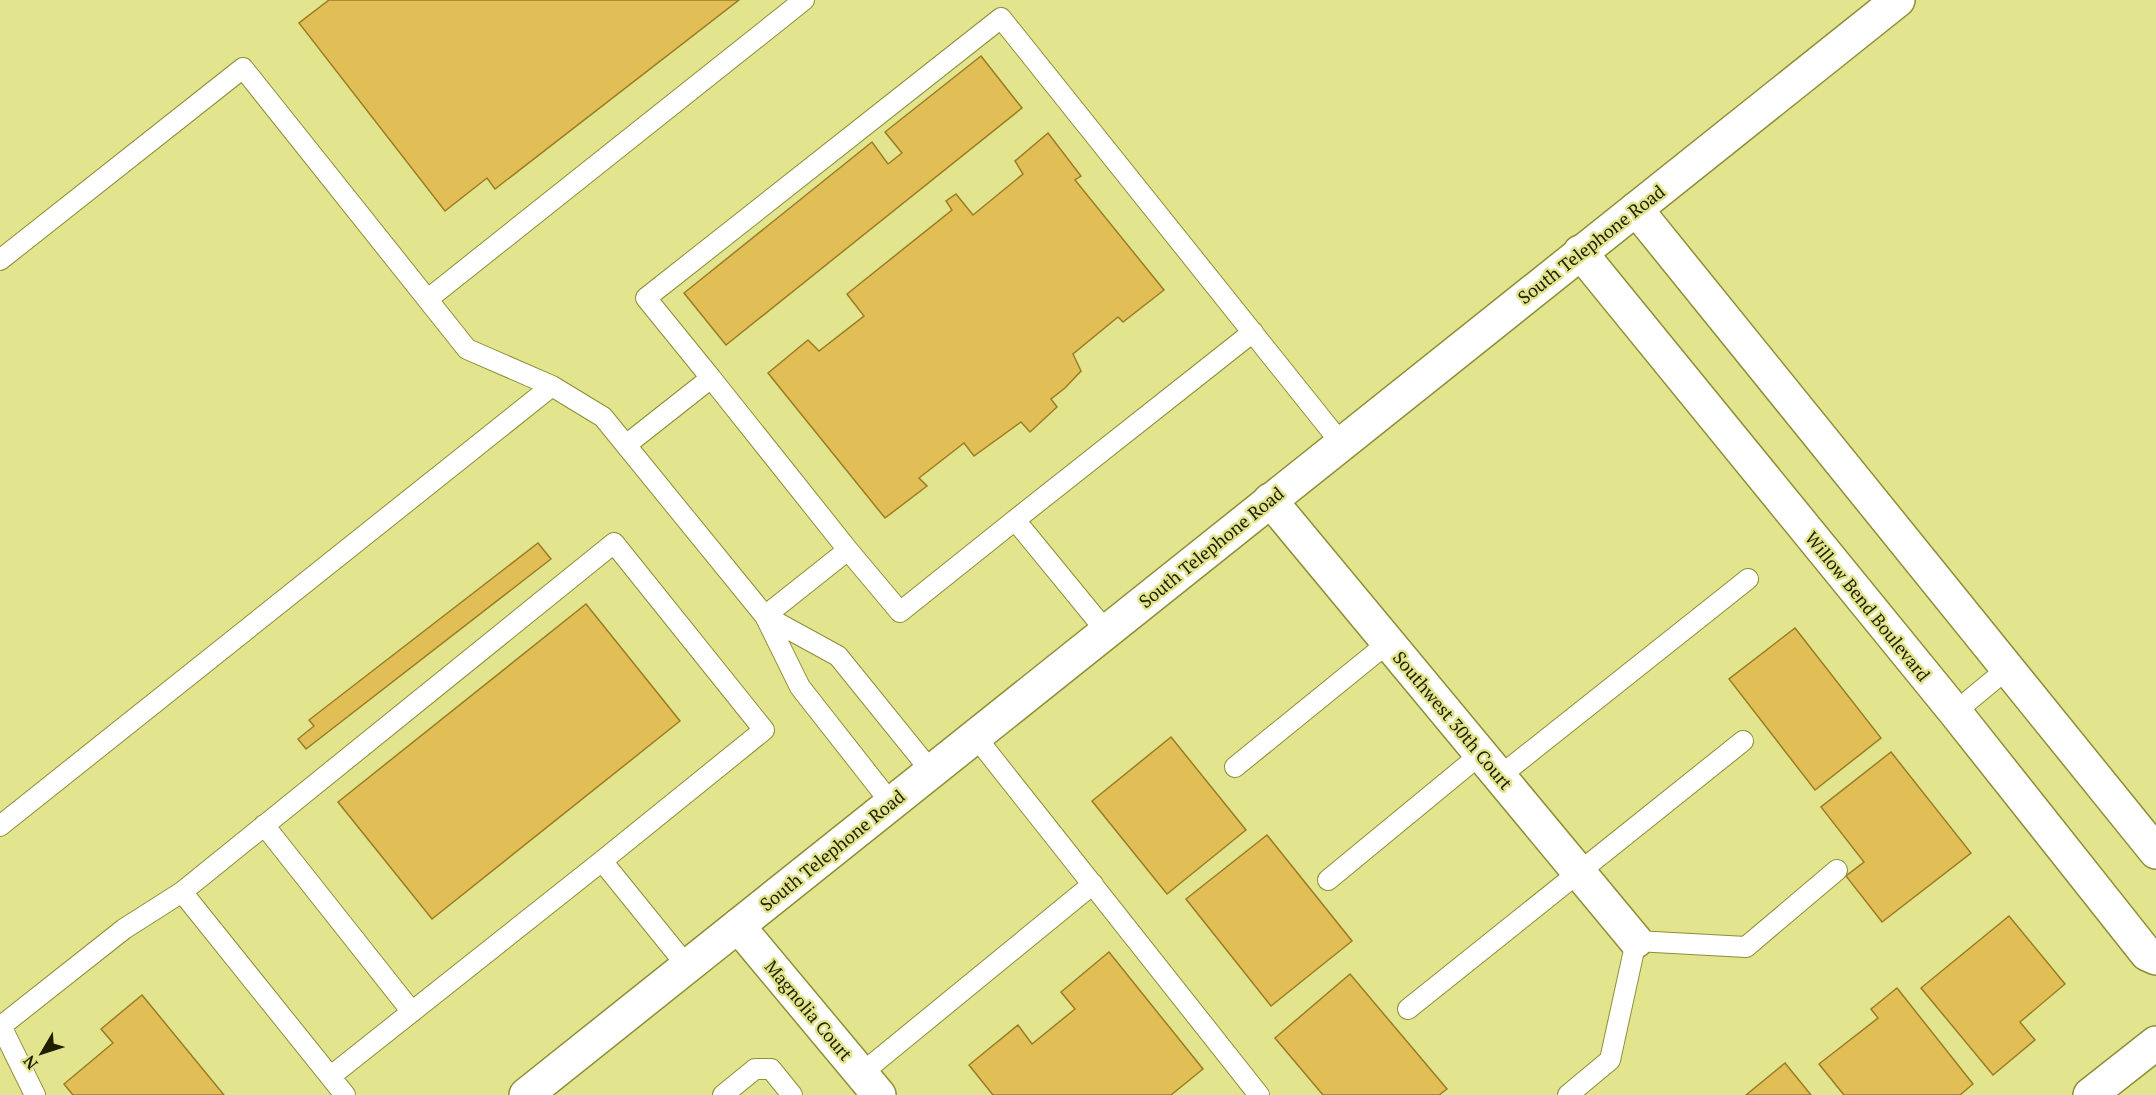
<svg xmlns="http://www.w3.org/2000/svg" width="2156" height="1095" font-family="'PT Serif',serif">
  <rect width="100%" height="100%" fill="#e2e58e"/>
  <!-- building -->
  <path fill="#e2be57" stroke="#9a7d24" stroke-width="1.5" d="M329,0h410l-244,189 -8,-11 -42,33 -146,-188z
    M981,56l41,52 -296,237 -42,-52 188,-151 16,22 14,-11 -17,-21z
    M1048,133l33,43 -6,4 89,110 -41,32 -5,-5 -45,37 8,17 -16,17 -14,11 6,8 -27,25 -9,-10 -47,34 -10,-13 -45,35 8,8 -42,32 -117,-145 40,-33 11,11 45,-35 -17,-22 105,-84 -6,-9 10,-7 17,21 50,-41 -8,-13z
    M538,543l13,16 -245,190 -8,-10 16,-13 -5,-6z
    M586,604l94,117 -248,198 -94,-117z
    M1795,628l86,110 -66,52 -86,-111z
    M1171,737l75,93 -79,64 -75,-93z
    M1891,752l80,101 -89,69 -36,-46 18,-14 -43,-55z
    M1267,835l85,106 -81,65 -85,-107z
    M2009,916l56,68 -45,38 15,18 -42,35 -72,-87z
    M1109,952l94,117 -32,26h-178l-24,-30 49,-40 14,19 43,-35 -14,-17z
    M1350,974l97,115 -8,6h-116l-48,-57z
    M1897,988l76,96 -13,11h-116l-25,-31 59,-46 -7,-9z
    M142,995l82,100h-151l-9,-11 49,-41 -12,-14z
    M1785,1063l26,32h-65z"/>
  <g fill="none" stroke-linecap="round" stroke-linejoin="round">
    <defs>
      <path id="service" d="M0,260l243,-192 224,281 85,37 51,31 162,199 35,71 91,116
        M428,299l376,-299
        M711,378l-65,-80 355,-280 340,425
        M626,445l85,-67 137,172 -83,66
        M848,550l52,62 115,-92
        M765,616l73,40 93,115
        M1106,631l-91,-111 238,-188
        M1955,712l52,-43
        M975,736l284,359
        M1235,767l154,-125
        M1500,776l248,-197
        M264,825l148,187
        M0,826l552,-440
        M602,861l85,105
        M1328,880l153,-126
        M182,892l163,203
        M1408,1009l335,-268
        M2,1028l33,67
        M0,1031l5,-8 119,-94 58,-37 432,-349 150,187 -162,131 -271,215
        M862,1073l231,-189
        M723,1095l32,-26h16l21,26
        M1568,1095l42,-35 26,-119 110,6 91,-77"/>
      <path id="minor" d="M1636,209l520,643
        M1580,252l375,460 192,242 9,4
        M1270,500l366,441
        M738,926l141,169
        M2090,1095l66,-52"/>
      <path id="secondary" d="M526,1095l1372,-1095"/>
    </defs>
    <!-- service casing -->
    <use href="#service" stroke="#8d8e37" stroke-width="22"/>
    <!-- minor casing -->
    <use href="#minor" stroke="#8d8e37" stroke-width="36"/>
    <!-- secondary casing -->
    <use href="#secondary" stroke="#8d8e37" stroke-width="36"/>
    <!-- service -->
    <use href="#service" stroke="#fff" stroke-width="20"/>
    <!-- minor -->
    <use href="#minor" stroke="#fff" stroke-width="33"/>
    <!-- secondary -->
    <use href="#secondary" stroke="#fff" stroke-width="33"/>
  </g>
  <g text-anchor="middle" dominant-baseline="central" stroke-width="5" stroke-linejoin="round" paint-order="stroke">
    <!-- street labels -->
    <g font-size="18" fill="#1f1f00" stroke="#e2e58e">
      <text transform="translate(1591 244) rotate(-38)">South Telephone Road</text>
      <text transform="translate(1211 547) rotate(-39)">South Telephone Road</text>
      <text transform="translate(1868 606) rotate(51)">Willow Bend Boulevard</text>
      <text transform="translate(1453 720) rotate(50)">Southwest 30th Court</text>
      <text transform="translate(832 850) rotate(-39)">South Telephone Road</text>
      <text transform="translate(809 1010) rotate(50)">Magnolia Court</text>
    </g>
  </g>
  <!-- north arrow -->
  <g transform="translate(42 1053) rotate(231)" stroke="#e2e58e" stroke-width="4.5" paint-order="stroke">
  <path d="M0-4.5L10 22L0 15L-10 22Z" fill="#1f1f00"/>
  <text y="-9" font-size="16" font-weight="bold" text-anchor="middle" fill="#1f1f00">N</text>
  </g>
</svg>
